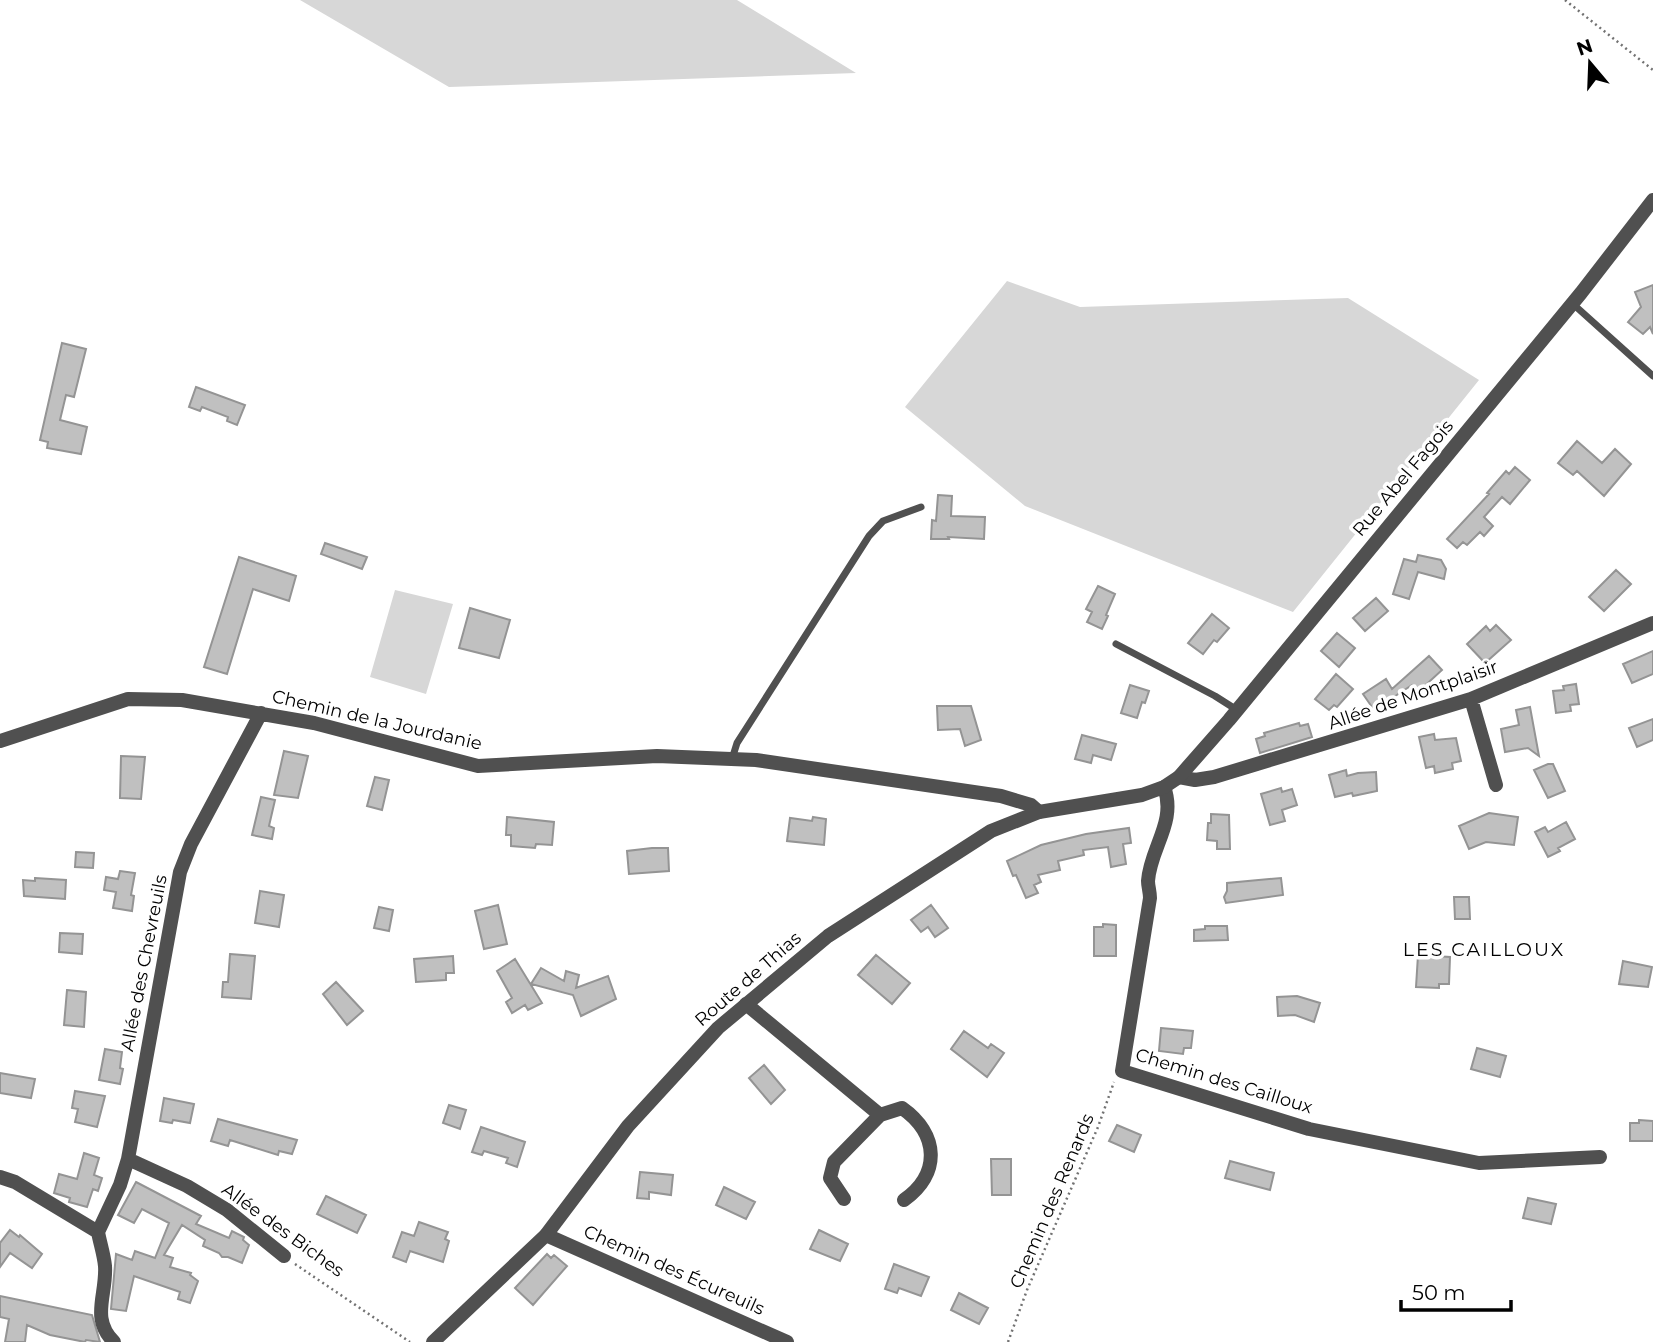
<svg xmlns="http://www.w3.org/2000/svg" width="1653" height="1342" font-family="Montserrat,sans-serif">
  <rect width="100%" height="100%" fill="#fff"/>
  <!-- green -->
  <path fill="#d7d7d7" d="M300,0h437l119,73 -407,14z
    M1007,281l73,26 268,-9 131,82 -186,232 -268,-106 -120,-99z
    M395,590l58,14 -27,90 -56,-17z"/>
  <!-- building -->
  <path fill="#c0c0c0" stroke="#949494" stroke-width="2" d="M1653,285v49l-3,-7 -7,7 -15,-12 13,-15 -6,-15z
    M62,343l24,6 -12,48 -8,-2 -6,25 27,7 -6,27 -34,-6 1,-6 -8,-2z
    M196,387l49,18 -8,20 -10,-4 1,-4 -26,-10 -2,4 -11,-4z
    M1577,441l25,22 13,-14 16,15 -27,32 -27,-25 -4,4 -15,-12z
    M1515,467l15,13 -20,24 -8,-7 -18,20 9,9 -9,10 -4,-4 -13,13 -4,-3 -6,6 -10,-9 42,-45 -2,-1 19,-22 3,3z
    M938,495l14,1 -1,20 34,1 -1,22 -36,-2 1,2h-18l1,-19 4,1z
    M325,543l42,14 -5,12 -41,-15z
    M1418,555l23,5 5,9 -2,10 -26,-7 -9,27 -16,-5 11,-35 12,3z
    M239,557l57,19 -7,25 -36,-12 -26,85 -23,-7z
    M1616,570l15,14 -27,27 -15,-14z
    M1098,586l17,8 -9,21 2,1 -6,13 -15,-7 5,-10 -6,-3z
    M1376,598l12,13 -23,20 -12,-13z
    M470,608l40,12 -11,38 -40,-10z
    M1212,614l17,14 -12,14 -3,-2 -11,14 -15,-11z
    M1496,625l15,15 -26,23 -18,-19 19,-18 4,5z
    M1337,633l18,15 -16,19 -18,-16z
    M1653,651v23l-21,9 -9,-19z
    M1429,656l13,14 -24,22 -6,-7 -38,25 -11,-16 23,-15 6,10z
    M1336,674l17,15 -16,18 -3,-2 -5,5 -14,-11z
    M1576,684l3,20 -9,1 1,6 -15,2 -3,-22 11,-1 -1,-4z
    M1130,685l19,6 -4,12 -3,-1 -5,16 -16,-5z
    M937,706h34l10,34 -16,6 -5,-17 -22,1z
    M1530,707l9,49 -11,-8 -23,4 -4,-23 18,-4 -3,-15z
    M1653,719v21l-16,7 -8,-19z
    M1299,723l1,3 8,-2 4,13 -52,16 -4,-14 9,-3 -1,-3z
    M1434,734l1,6 21,-2 5,23 -9,2 1,6 -18,4 -1,-7 -8,2 -7,-31z
    M1082,735l34,9 -5,16 -18,-5 -2,8 -16,-4z
    M284,751l24,5 -10,42 -24,-3z
    M121,756l24,1 -4,42 -21,-1z
    M1548,764h5l12,27 -17,7 -14,-28z
    M1346,770l1,6 11,-3 18,-1 1,19 -24,5 -1,-3 -17,4 -6,-22z
    M375,777l14,3 -7,30 -15,-4z
    M1281,788l1,4 10,-3 5,16 -15,5 3,11 -15,4 -9,-31z
    M261,797l14,3 -6,26 5,2 -2,11 -20,-4z
    M1489,813l29,4 -4,28 -28,-3 -17,7 -10,-23z
    M1211,814l18,1 1,34h-13v-8l-10,-1 1,-17h3z
    M507,817l47,5 -2,23 -16,-1 -1,4 -24,-2v-11h-5z
    M813,817l13,2 -2,26 -37,-4 3,-23 22,3z
    M1566,822l9,17 -17,9 2,3 -12,6 -13,-25 10,-5 3,5z
    M1129,828l2,15 -8,1 3,20 -15,3 -3,-20 -25,3 1,5 -26,6 2,9 -22,5 3,7 -7,3 4,8 -12,5 -10,-23 -3,1 -6,-15 34,-16 45,-11z
    M652,848h16l1,23 -40,3 -2,-23z
    M76,852l18,1 -1,15 -18,-1z
    M120,871l15,2 -4,22 3,1 -2,15 -19,-3 3,-16 -12,-2 2,-13 12,2z
    M35,878l31,2 -1,19 -41,-3 -1,-16 12,1z
    M1281,878l2,17 -57,8 -2,-6 3,-6v-8z
    M260,891l24,4 -5,32 -24,-4z
    M1454,897h15l1,22h-15z
    M498,905l9,39 -23,5 -9,-38z
    M931,905l17,23 -13,9 -7,-10 -7,5 -10,-12z
    M379,907l14,3 -4,21 -15,-3z
    M1103,924l13,1v31h-22v-29h9z
    M1205,926h22l1,14 -34,1v-11l11,-1z
    M60,933l23,1 -1,20 -23,-2z
    M230,954l25,2 -4,43 -29,-2 1,-15h5z
    M876,955l34,28 -18,21 -34,-29z
    M1418,955l32,2 -1,27h-10v4l-23,-1z
    M453,956l1,17h-8v7l-30,2 -2,-23z
    M515,959l27,44 -14,7 -3,-5 -13,8 -6,-11 6,-4 -15,-27z
    M1623,961l29,6 -4,20 -29,-3z
    M541,968l23,13 2,-10 13,4 -3,13 32,-12 8,23 -35,17 -8,-21 -42,-11z
    M336,982l27,29 -16,14 -24,-31z
    M67,990l19,2 -2,35 -20,-2z
    M1297,996l23,7 -6,19 -19,-7 -17,1 -1,-19z
    M1161,1028l32,3 -2,17h-7l-1,6 -24,-3z
    M964,1031l24,17 3,-4 13,9 -17,24 -36,-28z
    M1477,1048l29,8 -6,21 -29,-8z
    M105,1049l17,3 -2,16 3,1 -3,15 -21,-4z
    M764,1065l21,25 -14,14 -22,-26z
    M0,1073l35,6 -4,19 -31,-5z
    M75,1091l30,5 -8,31 -22,-5 3,-13 -6,-1z
    M164,1098l30,6 -4,19 -17,-3 -1,3 -12,-2z
    M449,1105l17,5 -6,19 -17,-6z
    M218,1119l79,21 -5,14 -13,-3 -1,4 -48,-15 -2,6 -17,-5z
    M1639,1120l14,1v20h-23v-18h9z
    M1117,1125l24,10 -7,17 -25,-11z
    M481,1127l44,15 -8,25 -11,-4 2,-5 -24,-7 -2,4 -10,-3z
    M84,1153l15,5 -5,17 8,3 -4,13 -5,-2 -6,18 -18,-5 1,-4 -16,-5 5,-19 18,5z
    M991,1159h20v36h-19z
    M1230,1161l44,12 -4,17 -45,-12z
    M640,1172l33,3 -2,20 -22,-3v7l-12,-1z
    M136,1182l65,34 -5,8 33,14 3,-7 12,6 -1,3 6,5 -7,18 -14,-6h-6l-3,-4 -16,-7 2,-6 -23,-15 -18,30 9,3 -3,9 21,6 -1,2 8,6 -8,22 -12,-4 2,-7 -46,-16 -8,35 -15,-2 5,-55 16,6 3,-9 20,7 14,-35 -27,-14 -8,14 -16,-8z
    M724,1187l31,15 -9,17 -30,-14z
    M326,1196l40,19 -9,18 -40,-19z
    M1528,1198l28,6 -5,20 -28,-6z
    M419,1222l29,10 -3,7 4,2 -6,21 -33,-11 -4,11 -13,-5 9,-25 12,4z
    M10,1230l9,7 1,-2 22,19 -10,14 -22,-15 -10,14v-24z
    M819,1230l29,14 -8,17 -30,-12z
    M547,1254l4,4 3,-3 13,11 -34,39 -18,-17z
    M894,1264l35,13 -8,19 -22,-8 -2,5 -12,-4z
    M959,1293l29,15 -9,16 -28,-14z
    M0,1296l92,19 8,27 -14,-2 -1,2 -35,-7 -23,-10 -2,17h-20l4,-23 -9,-2z"/>
  <g fill="none" stroke-linecap="round" stroke-linejoin="round">
    <!-- path -->
    <path stroke="#727272" stroke-width="2.5" stroke-dasharray="2 3.5" stroke-linecap="butt" d="M1565,0l88,70
      M295,1264l115,78
      M1008,1342l19,-52 71,-163 16,-45"/>
    <!-- service -->
    <path stroke="#505050" stroke-width="7" d="M1573,304l80,72
      M1116,644l99,52 22,14
      M732,759l5,-16 132,-207 14,-15 38,-14"/>
    <!-- minor -->
    <path stroke="#505050" stroke-width="14" d="M1471,699l25,86
      M0,741l128,-42 54,1 132,23 164,43 179,-10 99,4 245,36 30,9 8,7
      M1179,777l16,3 19,-3 257,-78 182,-76
      M1164,787c13,35 -14,61 -16,94 0,5 2,11 2,17l-28,173 187,58 170,34 121,-6
      M746,1004l134,111 22,-7c37,26 39,66 2,92
      M128,1159l59,27 40,24 57,46
      M0,1177l15,5 83,50c2,11 6,23 7,34 2,29 -15,52 9,76
      M844,1199l-14,-21 4,-16 46,-47
      M98,1232l22,-47 8,-26 52,-287 11,-28 70,-131
      M546,1235l241,107"/>
    <!-- tertiary -->
    <path stroke="#505050" stroke-width="14" d="M433,1342l113,-107 82,-109 90,-98 110,-92 163,-105 48,-19 103,-17 22,-8 15,-10 50,-57 352,-427 72,-93"/>
  </g>
  <g text-anchor="middle" dominant-baseline="central" stroke-width="7" stroke-linejoin="round" paint-order="stroke">
    <!-- street labels -->
    <g font-size="18" fill="#000" stroke="#fff">
      <text transform="translate(1403 478) rotate(-50)">Rue Abel Fagois</text>
      <text transform="translate(1413 695) rotate(-19)">Allée de Montplaisir</text>
      <text transform="translate(377 720) rotate(13)">Chemin de la Jourdanie</text>
      <text transform="translate(144 963) rotate(-79)">Allée des Chevreuils</text>
      <text transform="translate(748 979) rotate(-41)">Route de Thias</text>
      <text transform="translate(1224 1081) rotate(17)">Chemin des Cailloux</text>
      <text transform="translate(1052 1201) rotate(-67)">Chemin des Renards</text>
      <text transform="translate(283 1230) rotate(36)">Allée des Biches</text>
      <text transform="translate(674 1270) rotate(24)">Chemin des Écureuils</text>
    </g>
    <!-- neighbourhood labels -->
    <g font-size="19" letter-spacing="2" fill="#000" stroke="#fff">
      <text x="1484" y="949">LES CAILLOUX</text>
    </g>
  </g>
  <!-- north arrow -->
  <g transform="translate(1590 63) rotate(341)" stroke="#ffffff" stroke-width="5" paint-order="stroke">
  <path d="M0-5L12 26L0 18L-12 26Z" fill="#000000"/>
  <text y="-10" font-size="19" font-weight="bold" text-anchor="middle" fill="#000000">N</text>
  </g>
  <!-- scale -->
  <path d="M1401 1300v10h110v-10" fill="none" stroke="#000000" stroke-width="3.5"/>
  <text x="1412" y="1300" font-size="21" fill="#000000" stroke="#ffffff" stroke-width="5" paint-order="stroke">50 m</text>
</svg>
